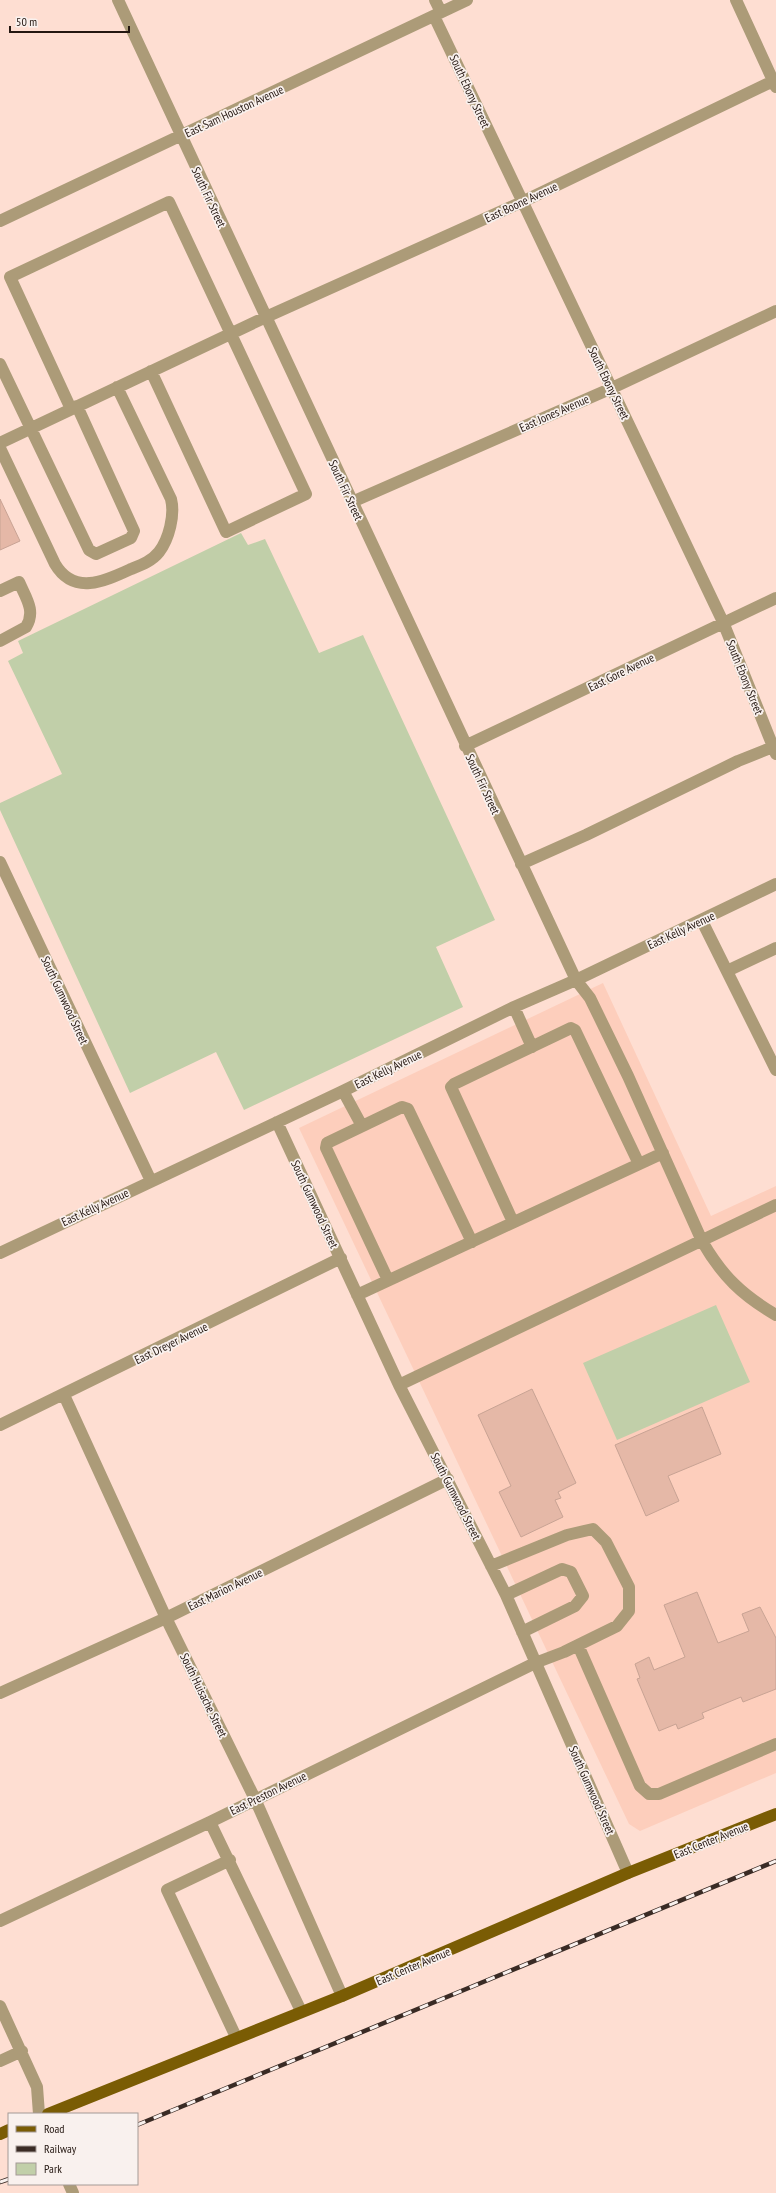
<svg xmlns="http://www.w3.org/2000/svg" width="776" height="2193" font-family="'PT Sans Narrow',sans-serif">
  <rect width="100%" height="100%" fill="#feded2"/>
  <!-- built -->
  <path fill="#fdcebc" d="M603,983l108,233 65,-30v587l-136,58 -11,-7 -330,-696z"/>
  <!-- green -->
  <path fill="#c1cfa9" d="M241,533l7,12 17,-6 54,114 44,-18 132,285 -59,27 27,60 -219,103 -28,-58 -86,41 -130,-283v-7l62,-29 -54,-113 15,-8 -5,-12z
    M716,1305l34,77 -133,58 -34,-77z"/>
  <!-- building -->
  <path fill="#e5b8a7" stroke="#c8a394" d="M0,499l20,42 -20,9z
    M532,1389l44,94 -18,9 3,6 -6,2 8,17 -42,20 -22,-45 12,-6 -33,-71z
    M702,1407l19,47 -53,22 11,25 -33,15 -31,-71z
    M697,1592l21,51 31,-12 -7,-17 18,-7 16,31v51l-33,13 -2,-5 -39,16 2,5 -26,11 -2,-5 -17,7 -22,-52 3,-1 -5,-14 14,-7 5,13 31,-13 -21,-52z"/>
  <g fill="none" stroke-linecap="round" stroke-linejoin="round">
    <!-- minor -->
    <path stroke="#ac9b78" stroke-width="12" d="M118,0l458,980 14,18 38,78 74,165c20,35 40,54 74,74
      M435,0l6,12
      M736,0l40,87
      M434,16l289,606 53,132
      M0,221l467,-221
      M0,364l89,186 7,4 35,-16 3,-7 -57,-125
      M71,409l-61,-132 159,-75 137,292 -80,38 -75,-161
      M0,443l266,-126 256,-115 251,-121
      M0,448l55,116c19,32 50,17 76,5 10,-4 21,-8 28,-17 10,-13 16,-37 12,-53l-54,-112
      M352,502l260,-114 164,-77
      M0,591l19,-9c7,16 17,29 7,45l-26,14
      M465,746l311,-148
      M0,862l151,319
      M521,864l65,-29 152,-74 35,-14
      M702,921l74,149
      M727,971l49,-23
      M514,1007l18,40
      M343,1091l19,35
      M277,1122l122,263 107,210 122,278
      M513,1222l-62,-135 3,-3 117,-56 4,2 64,134
      M0,1253l343,-162 171,-84 62,-27 200,-96
      M388,1280l-62,-132 1,-5 75,-36 6,2 64,133
      M357,1295l306,-142
      M399,1385l377,-180
      M64,1395l102,223 89,181 87,197
      M0,1425l341,-167
      M506,1595l56,-26 9,3 12,24 -8,10 -53,26
      M578,1645l62,141 9,8h10l117,-50
      M0,1693l166,-75 282,-139
      M210,1822l91,189
      M230,1860l-63,30 69,147
      M0,1921l210,-99 325,-159 29,-11 53,-26 12,-15v-24l-23,-45 -13,-13 -26,6 -76,31
      M0,2006l37,81 2,27
      M0,2061l22,-10
      M69,2184l4,9"/>
    <!-- major -->
    <path stroke="#7a5c04" stroke-width="12" d="M48,2114l294,-118 286,-123 148,-59
      M0,2134l9,-4"/>
    <defs>
      <path id="rail" d="M137,2125l639,-264
        M0,2182l9,-3"/>
    </defs>
    <!-- rail casing -->
    <use href="#rail" stroke="#3a2b25" stroke-width="4.5"/>
    <!-- rail -->
    <use href="#rail" stroke="#f9f1ee" stroke-width="3" stroke-dasharray="9" stroke-linecap="butt"/>
  </g>
  <g text-anchor="middle" dominant-baseline="central" stroke-width="3.5" stroke-linejoin="round" paint-order="stroke">
    <!-- street labels -->
    <g font-size="12" fill="#241711" stroke="#f9f1ee">
      <text transform="translate(470 91) rotate(65)">South Ebony Street</text>
      <text transform="translate(234 111) rotate(-25)">East Sam Houston Avenue</text>
      <text transform="translate(209 197) rotate(65)">South Fir Street</text>
      <text transform="translate(521 202) rotate(-25)">East Boone Avenue</text>
      <text transform="translate(609 383) rotate(64)">South Ebony Street</text>
      <text transform="translate(554 413) rotate(-24)">East Jones Avenue</text>
      <text transform="translate(346 490) rotate(65)">South Fir Street</text>
      <text transform="translate(621 672) rotate(-26)">East Gore Avenue</text>
      <text transform="translate(745 677) rotate(68)">South Ebony Street</text>
      <text transform="translate(483 784) rotate(65)">South Fir Street</text>
      <text transform="translate(681 930) rotate(-25)">East Kelly Avenue</text>
      <text transform="translate(65 1000) rotate(65)">South Gumwood Street</text>
      <text transform="translate(388 1069) rotate(-26)">East Kelly Avenue</text>
      <text transform="translate(315 1204) rotate(65)">South Gumwood Street</text>
      <text transform="translate(95 1207) rotate(-25)">East Kelly Avenue</text>
      <text transform="translate(171 1343) rotate(-26)">East Dreyer Avenue</text>
      <text transform="translate(456 1496) rotate(63)">South Gumwood Street</text>
      <text transform="translate(225 1589) rotate(-26)">East Marion Avenue</text>
      <text transform="translate(204 1695) rotate(64)">South Huisache Street</text>
      <text transform="translate(592 1790) rotate(66)">South Gumwood Street</text>
      <text transform="translate(268 1793) rotate(-26)">East Preston Avenue</text>
      <text transform="translate(711 1840) rotate(-22)">East Center Avenue</text>
      <text transform="translate(413 1966) rotate(-23)">East Center Avenue</text>
    </g>
  </g>
  <!-- legend -->
  <rect x="8" y="2113" width="130" height="72" fill="#f9f1ee" stroke="#a49a96"/>
  <rect x="16" y="2126" width="20" height="6" fill="#7a5c04" stroke="#a49a96"/>
  <text x="44" y="2133" font-size="12" fill="#241711">Road</text>
  <rect x="16" y="2146" width="20" height="6" fill="#3a2b25" stroke="#a49a96"/>
  <text x="44" y="2153" font-size="12" fill="#241711">Railway</text>
  <rect x="16" y="2163" width="20" height="12" fill="#c1cfa9" stroke="#a49a96"/>
  <text x="44" y="2173" font-size="12" fill="#241711">Park</text>
  <!-- scale -->
  <path d="M10 26v6h119v-6" fill="none" stroke="#241711" stroke-width="2"/>
  <text x="16" y="26" font-size="12" fill="#241711" stroke="#f9f1ee" stroke-width="3" paint-order="stroke">50 m</text>
</svg>
